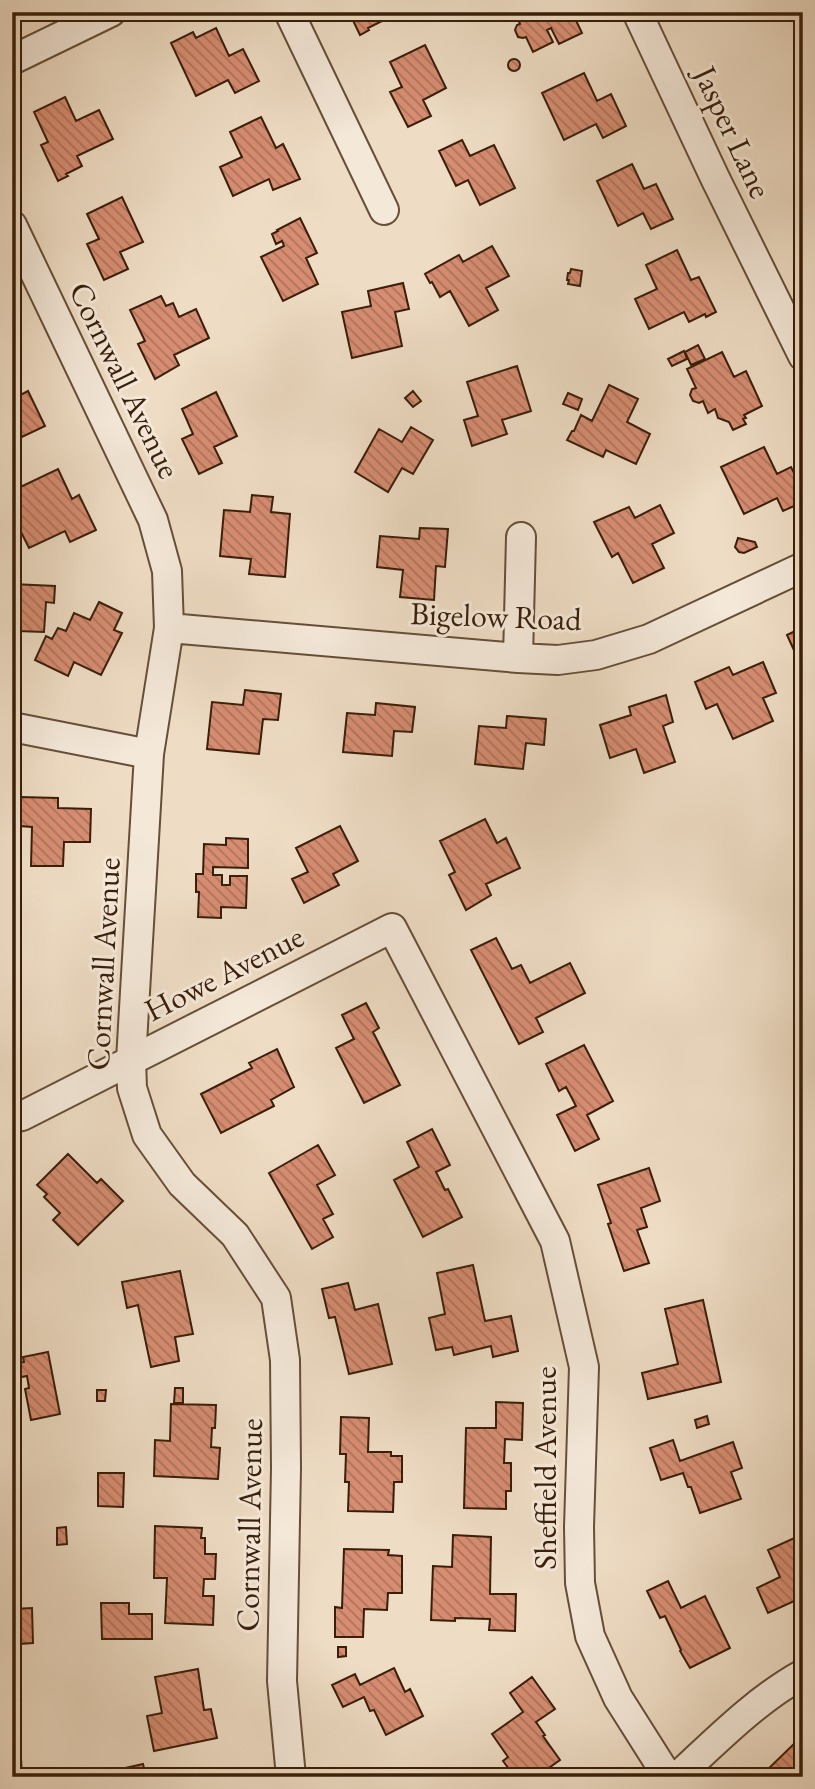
<svg xmlns="http://www.w3.org/2000/svg" width="815" height="1789" font-family="'EB Garamond',serif">
  <defs>
    <pattern id="building-back-hatch" width="6" height="6" patternUnits="userSpaceOnUse" patternTransform="scale(1.75)"><rect width="6" height="6" fill="#d78d72"/><path d="M-1 5l2 2M0 0l6 6M5-1l2 2" fill="none" stroke="#af735c"/></pattern>
  </defs>
  <rect width="100%" height="100%" fill="#eedcc4"/>
  <filter id="stains"><feTurbulence type="fractalNoise" baseFrequency=".00286" numOctaves="4"/><feColorMatrix values="0 0 0 0 .2 0 0 0 0 .09 0 0 0 0 .02 0 0 0 .5 -.17"/></filter>
  <radialGradient id="worn" r=".72"><stop offset=".6" stop-color="#630" stop-opacity="0"/><stop offset="1" stop-color="#630" stop-opacity=".3"/></radialGradient>
  <!-- building -->
  <path fill="url(#building-back-hatch)" stroke="#391e09" stroke-width="2" d="M349,12h31l4,8 -16,8 1,2 -9,5z
    M515,12h57l10,21 -23,11 -8,-16 -4,2 6,12 -20,10 -7,-15 -3,1 -5,-1 -3,-7 2,-5 3,-1z
    M216,28l13,28 14,-7 16,32 -24,12 -7,-13 -32,16 -25,-53 22,-11 3,6z
    M425,45l21,43 -23,12 8,16 -23,11 -18,-35 12,-5 -12,-25z
    M508 65a6 6 0 1 1 12 0a6 6 0 1 1-12 0Z
    M584,73l13,28 14,-7 15,32 -23,12 -7,-14 -32,16 -22,-47z
    M65,97l11,24 23,-11 14,29 -36,17 5,10 -16,8 2,2 -10,5 -17,-36 7,-3 -14,-30z
    M261,117l15,31 7,-4 17,35 -27,11 -4,-11 -36,17 -13,-29 22,-10 -12,-25z
    M462,140l8,16 24,-11 21,43 -35,17 -12,-25 -12,6 -17,-35z
    M632,164l12,25 12,-5 17,35 -22,10 -8,-16 -25,13 -21,-45z
    M122,197l21,45 -23,10 8,17 -24,11 -17,-36 12,-5 -12,-25z
    M300,218l17,35 -11,5 12,26 -35,17 -22,-44 23,-11 -2,-5 -6,3 -4,-10 6,-3 -1,-1z
    M492,246l17,30 -23,12 12,22 -29,16 -19,-35 -10,6 -8,-15 -2,1 -5,-9 34,-19 4,7z
    M677,250l14,30 8,-3 17,35 -10,5 -1,-3 -16,8 -5,-10 -35,17 -14,-30 22,-10 -11,-24z
    M571,269l11,2 -2,15 -12,-2 1,-4h-2l1,-7h2z
    M403,283l6,26 -14,3 7,34 -50,12 -10,-46 29,-6 -3,-15z
    M161,296l5,10 7,-3 6,14 17,-8 13,29 -35,17 5,10 -24,14 -17,-35 7,-3 -15,-31z
    M698,345l7,14 -14,6 -6,-13z
    M684,351l3,8 -15,7 -4,-7z
    M722,352l12,25 12,-6 16,35 -18,9 2,3 -3,1 3,5 -13,6 -4,-8 -11,-4 -3,-9 -7,4 -5,-12 -4,2 -6,-2 -3,-6 2,-6 4,-1 -9,-19z
    M517,366l14,45 -29,9 5,14 -35,12 -8,-26 14,-4 -11,-34z
    M609,385l29,14 -11,23 23,12 -14,30 -30,-14 -3,7 -36,-17 5,-9h2l7,-16 11,6z
    M12,388l5,9 11,-6 17,35 -23,11 -8,-16 -2,1z
    M413,391l8,10 -8,6 -8,-9z
    M216,392l21,44 -23,11 8,16 -23,11 -17,-35 11,-5 -11,-25z
    M568,393l14,6 -4,11 -15,-6z
    M411,427l22,13 -20,34 -11,-6 -14,24 -33,-20 24,-43 23,13z
    M764,447l13,27 14,-7 12,24v11l-20,9 -6,-13 -33,16 -23,-47z
    M58,469l14,30 7,-4 17,35 -26,12 -5,-11 -36,17 -17,-34v-23z
    M252,495l21,2 -2,15 19,2 -5,63 -36,-3 2,-15 -31,-3 4,-46 26,2z
    M660,505l14,28 -22,11 12,24 -31,15 -15,-30 -6,4 -18,-35 35,-15 6,11z
    M420,528l28,1 -3,38 -9,-1 -2,34 -34,-3 3,-27 -26,-3 3,-31 39,3z
    M738,538l17,4 2,5 -13,6 -5,-1 -4,-5z
    M12,584l43,2 -1,17 -8,-1 -2,30 -26,-1 1,-32h-7z
    M99,602l23,11 -8,17 8,3 -21,42 -27,-13 -6,14 -33,-16 11,-24 6,3 6,-11 8,3 8,-18 16,7z
    M803,627v29l-5,3 -11,-24z
    M763,662l13,31 -13,5 10,23 -40,18 -16,-35 -11,5 -11,-27 34,-15 4,8z
    M245,690l36,4 -3,26 -15,-1 -4,35 -52,-5 5,-47 31,3z
    M666,695l7,27 -10,4 12,36 -31,11 -8,-24 -26,9 -10,-33 31,-10 -2,-8z
    M376,703l39,4 -3,25 -18,-1 -2,25 -49,-4 4,-39 28,2z
    M507,716l39,3 -2,26 -18,-2 -3,26 -48,-5 4,-38 27,2z
    M20,797l38,1v10l33,1 -1,33h-26l-1,24h-32l1,-39 -12,-1z
    M485,819l12,24 9,-5 14,30 -34,16 5,11 -25,15 -17,-35 6,-3 -15,-31z
    M340,826l18,35 -25,13 6,11 -35,18 -12,-24 16,-7 -12,-24z
    M226,838l22,1v29l-35,-1v8h9v10h8v-9h17l-1,32 -25,-1v11l-23,-1 1,-25h-3v-18h7l1,-30 22,1z
    M496,938l16,31 9,-4 9,18 40,-20 15,30 -49,25 7,14 -24,12 -48,-94z
    M366,1003l13,25 -6,4 27,53 -36,18 -28,-55 18,-9 -12,-24z
    M584,1045l29,56 -26,14 12,24 -24,12 -18,-36 19,-9 -10,-19 -7,4 -13,-27z
    M277,1049l17,38 -23,13 3,6 -53,27 -20,-39 51,-26 -3,-5z
    M432,1129l18,36 -14,7 9,18 3,-1 14,28 -39,20 -29,-57 25,-13 -12,-25z
    M318,1145l17,30 -18,10 16,29 -10,5 10,18 -21,12 -43,-76z
    M68,1154l29,29 4,-4 22,22 -45,44 -25,-25 7,-7 -16,-16 3,-3 -10,-9z
    M649,1168l11,33 -19,7 6,19 -10,3 12,33 -25,8 -16,-47 3,-1 -13,-38z
    M473,1265l12,56 26,-5 7,35 -25,6 -2,-11 -37,9 -2,-8 -16,3 -7,-32 16,-4 -8,-41z
    M180,1271l13,63 -18,3 4,24 -28,6 -13,-62 -11,3 -5,-26z
    M348,1283l7,27 23,-6 14,60 -43,10 -14,-57 -6,1 -7,-29z
    M703,1300l18,82 -73,17 -6,-26 36,-9 -13,-55z
    M48,1352l12,62 -29,6 -6,-31 4,-1 -2,-12 -11,2 1,6 -5,1v-25l1,4 11,-2 -1,-5z
    M175,1388h8v15h-9z
    M97,1390h9l-1,11h-8z
    M496,1402l27,1 -1,37 -17,-1 -1,24h7v28h-5v18l-42,-1 2,-80h30z
    M171,1404l45,1 -1,23h-3l-1,19 9,1 -2,31 -64,-3 1,-36 15,1z
    M707,1416l2,8 -12,4 -2,-8z
    M341,1417l28,1 -1,34h23v4h11v26h-8l-1,30 -45,-1 1,-29h-4l1,-28h-6z
    M673,1440l7,21 53,-19 9,26 -11,4 10,27 -41,14 -9,-26h-3l-5,-14 -22,7 -11,-32z
    M98,1473h26l-1,34 -25,-1z
    M155,1526l47,2 -1,10h4v16h11l-1,25h-11l-1,17h11l-1,29 -48,-2 2,-45h-13z
    M66,1527l1,17 -10,1v-17z
    M803,1534v63l-35,16 -11,-25 23,-11 -12,-27z
    M453,1535l38,2 -1,57h26l-1,37 -26,-1 1,-11 -35,-1v3l-24,-1 2,-54 19,1z
    M344,1549l45,1 -1,5 14,1v37h-14l-1,17 -23,-1 -1,28h-28v-30l7,1z
    M668,1581l13,27 24,-12 25,52 -40,20 -10,-17 1,-1 -16,-34 -5,2 -13,-27z
    M101,1603h28v11h23v25h-50z
    M32,1608l1,35 -14,1 1,38h-8v-73z
    M338,1647h8v9l-8,1z
    M394,1668l11,24 5,-3 13,27 -37,19 -12,-25 -4,1 -6,-14 -21,10 -11,-22 23,-11 5,11z
    M198,1669l6,41 7,-1 6,29 -63,13 -7,-35 15,-3 -7,-36z
    M532,1677l23,32 -19,13 9,13 -2,1 17,24 -24,17h-21l-12,-16 5,-4 -16,-23 31,-22 -13,-19z
    M12,1720h7l3,57h-10z
    M803,1735v42h-35l-4,-4z
    M143,1764l3,13h-32l-2,-6z"/>
  <g fill="none" stroke-linecap="round" stroke-linejoin="round">
    <defs>
      <path id="street" d="M289,12l95,198
        M637,12l78,166 88,178
        M12,60l99,-48
        M12,225l141,295 14,51 2,57 -20,126 -18,306 1,28 15,47 35,49 53,51 41,63 9,62 1,108 -4,213 9,96
        M169,628l349,30 40,2 38,-5 53,-16 154,-72
        M518,658l3,-121
        M12,727l137,27
        M12,1118l10,-2 370,-188 163,313 29,126 -5,160 1,56 10,53 28,62 50,79
        M677,1777c40,-37 79,-77 126,-103"/>
    </defs>
    <!-- street casing -->
    <use href="#street" stroke="#664e38" stroke-width="32"/>
    <!-- street -->
    <use href="#street" stroke="#f4e8d9" stroke-width="28"/>
  </g>
  <g text-anchor="middle" dominant-baseline="central" stroke-width="6" stroke-linejoin="round" paint-order="stroke">
    <!-- street labels -->
    <g font-size="32" fill="#391e09" stroke="#f4e8d9">
      <text transform="translate(733 132) rotate(65)">Jasper Lane</text>
      <text transform="translate(125 380) rotate(64)">Cornwall Avenue</text>
      <text transform="translate(496 616) rotate(2)">Bigelow Road</text>
      <text transform="translate(103 964) rotate(-87)">Cornwall Avenue</text>
      <text transform="translate(224 973) rotate(-27)">Howe Avenue</text>
      <text transform="translate(545 1468) rotate(-90)">Sheffield Avenue</text>
      <text transform="translate(249 1525) rotate(-89)">Cornwall Avenue</text>
    </g>
  </g>
  <!-- margin -->
  <rect width="815" height="1789" fill="none" stroke="#eedcc4" stroke-width="42"/>
  <rect x="14" y="14" width="787" height="1761" fill="none" stroke="#391e09" stroke-width="3.5"/>
  <rect x="21" y="21" width="773" height="1747" fill="none" stroke="#391e09" stroke-width="2"/>
  <rect width="100%" height="100%" filter="url(#stains)"/>
  <rect width="100%" height="100%" fill="url(#worn)"/>
</svg>
